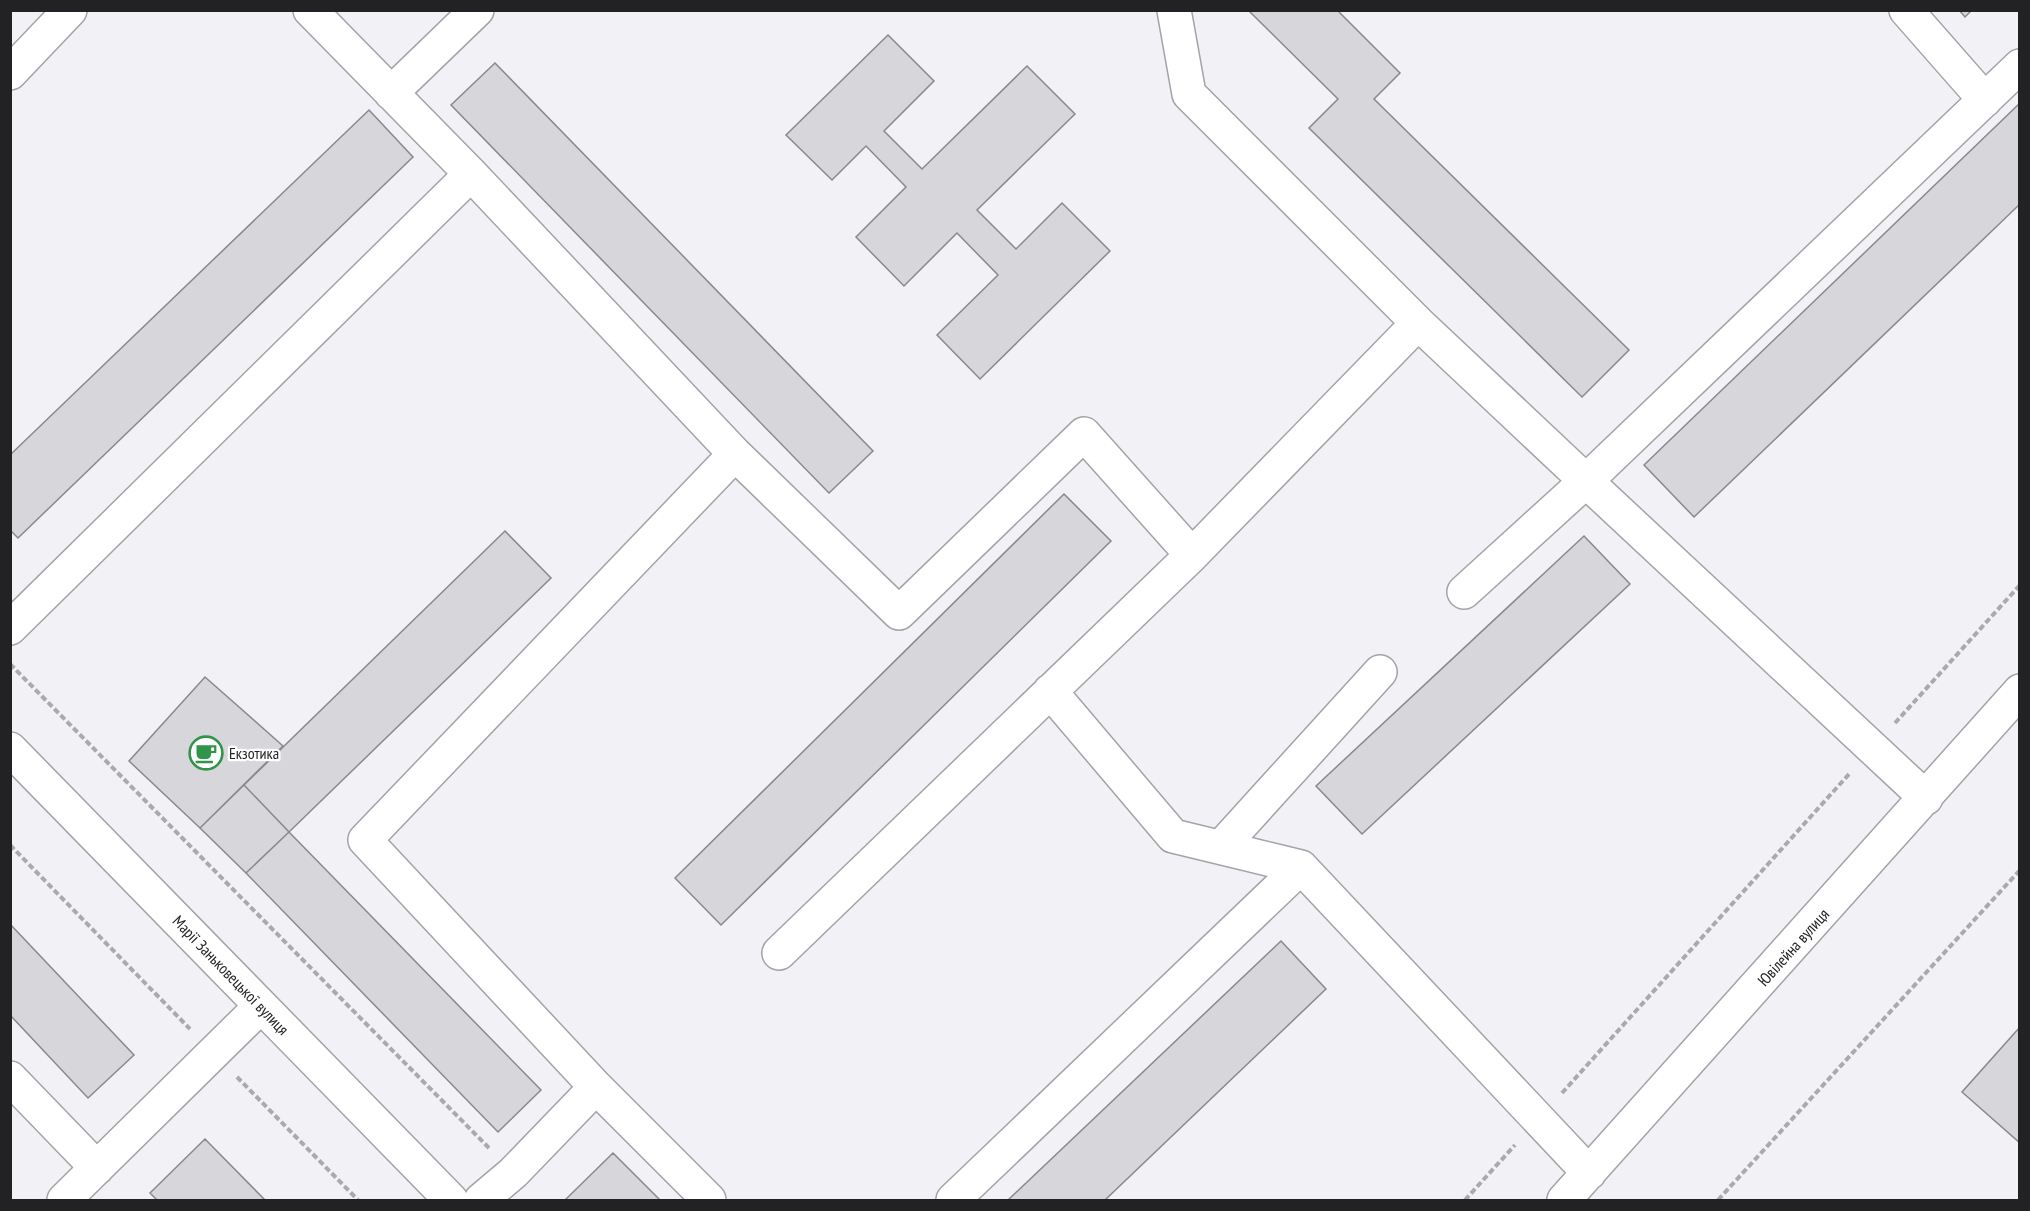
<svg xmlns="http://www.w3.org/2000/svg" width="2030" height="1211" font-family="'PT Sans Narrow',sans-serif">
  <rect width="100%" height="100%" fill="#f1f1f6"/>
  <!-- building -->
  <path fill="#d6d6db" stroke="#89898d" stroke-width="1.5" d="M1248,10h89l63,63 -26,26 255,251 -47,47 -273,-269 29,-29z
    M1959,10h13l-7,7z
    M888,35l46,46 -50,50 38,38 105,-103 48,48 -98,96 39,39 46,-46 48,48 -130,128 -43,-44 61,-60 -41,-42 -53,53 -48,-49 50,-50 -40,-41 -34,34 -46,-45z
    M495,63l378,388 -44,42 -378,-388z
    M2020,103v101l-326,313 -50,-52z
    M369,110l44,47 -395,381 -8,-8v-75z
    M1064,494l47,47 -390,384 -46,-47z
    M505,531l46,47 -262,254 -45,-47z
    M1584,536l46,48 -268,250 -46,-48z
    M205,677l78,69 -83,82 -71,-67z
    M244,785l45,47 -43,41 -46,-45z
    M289,832l252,258 -43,42 -252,-259z
    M10,924l124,131 -46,43 -78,-83z
    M1281,941l45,48 -221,211h-97z
    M2020,1027v116l-58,-51z
    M205,1139l60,61h-108l-7,-7z
    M613,1153l47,47h-92l-2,-1z"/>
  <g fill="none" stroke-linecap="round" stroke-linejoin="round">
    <defs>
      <path id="minor" d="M310,10l161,164
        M1174,10l15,84 229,229 -226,232
        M1906,10l79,90
        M10,73l60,-63
        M391,93l86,-83
        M1418,323l168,158 -122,111
        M10,628l461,-454 264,280
        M1050,691l123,145 128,31
        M10,749l441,451
        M1926,798l-340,-317 434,-415
        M1221,847l159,-175
        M10,1078l87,90
        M596,1087l-231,-247 370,-386 164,159 185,-179 108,121 -413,398
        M64,1200l197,-194
        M481,1200l32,-27 83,-86 113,113
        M953,1200l348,-333 288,306
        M1564,1200l456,-509"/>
    </defs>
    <!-- minor casing -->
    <use href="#minor" stroke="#a3a3a8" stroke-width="36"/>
    <!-- path -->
    <path stroke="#aaaaae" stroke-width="4" stroke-dasharray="6 3" stroke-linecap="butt" d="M10,664l479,484
      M1895,723l125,-138
      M10,845l180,184
      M237,1077l121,123
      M1562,1093l288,-320
      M1465,1200l50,-55
      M1718,1200l302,-330"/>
    <!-- minor -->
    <use href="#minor" stroke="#fff" stroke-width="33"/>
  </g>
  <!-- icons -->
  <defs>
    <symbol id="cafe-ring" viewBox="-11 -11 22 22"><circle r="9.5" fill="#fff" stroke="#319448" stroke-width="1.5"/><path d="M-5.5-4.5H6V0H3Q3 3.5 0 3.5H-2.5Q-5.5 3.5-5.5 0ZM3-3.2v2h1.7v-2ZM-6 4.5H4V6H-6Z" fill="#319448"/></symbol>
  </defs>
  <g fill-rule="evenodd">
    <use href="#cafe-ring" x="187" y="734" width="38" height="38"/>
  </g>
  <g text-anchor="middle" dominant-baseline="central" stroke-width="4.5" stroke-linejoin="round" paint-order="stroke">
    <!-- poi labels -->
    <g font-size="16" fill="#222224" stroke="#fff" text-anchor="start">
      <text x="229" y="753">Екзотика</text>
    </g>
    <!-- street labels -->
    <g font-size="16" fill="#222224" stroke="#fff">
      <text transform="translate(1793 947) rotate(-48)">Ювілейна вулиця</text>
      <text transform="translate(231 975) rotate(46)">Марії Заньковецької вулиця</text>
    </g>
  </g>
  <!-- border -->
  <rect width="2030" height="1211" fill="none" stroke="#222224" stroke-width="24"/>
</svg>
